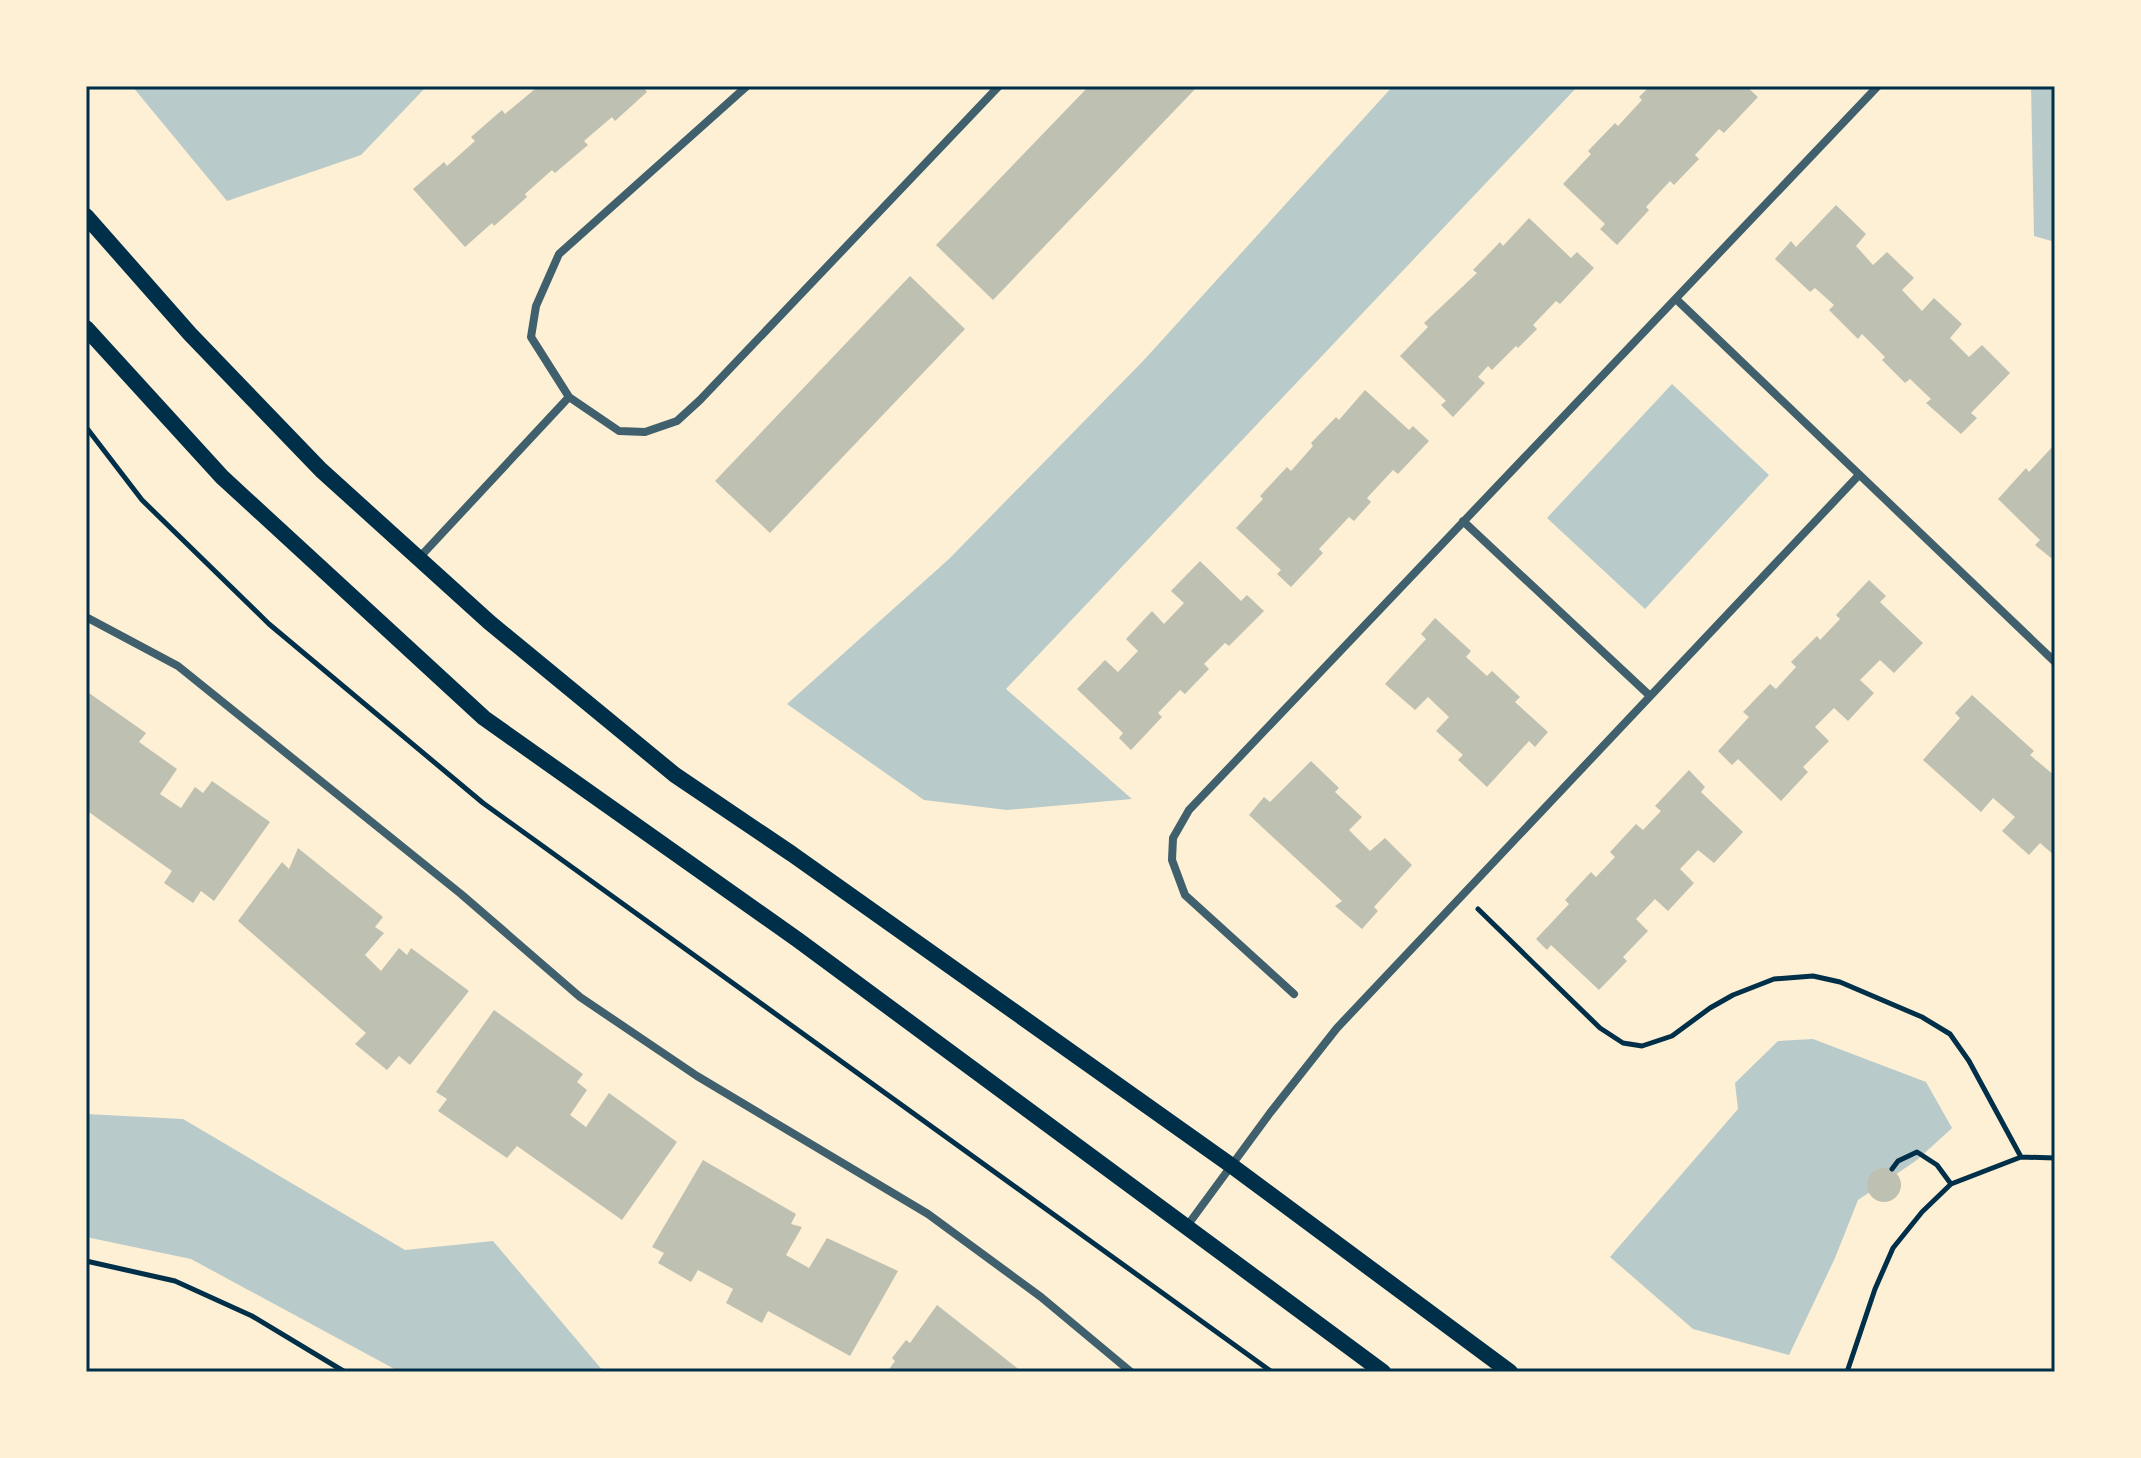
<svg xmlns="http://www.w3.org/2000/svg" width="2141" height="1458" font-family="'PT Sans Narrow',sans-serif">
  <rect width="100%" height="100%" fill="#fdf0d5"/>
  <!-- green -->
  <path fill="#b9caca" d="M132,86h295l-66,69 -134,46z
    M1393,86h185l-572,603 126,110 -125,11 -83,-10 -137,-96 162,-145 195,-199z
    M2031,86h24v156l-21,-6z
    M1672,384l97,91 -124,134 -98,-91z
    M1813,1039l113,43 26,46 -35,32 -59,40 -23,58 -46,97 -96,-26 -83,-72 128,-148 -3,-26 43,-42z
    M86,1114l97,5 222,131 88,-9 111,131h-204l-209,-113 -105,-22z"/>
  <!-- building -->
  <path fill="#bec0b2" d="M532,86h110l5,6 -32,29 -3,-4 -28,24 4,4 -33,28 -3,-3 -27,24 2,3 -33,29 -2,-3 -27,24 -52,-58 31,-27 3,4 28,-25 -4,-4 31,-27 3,4 30,-25z
    M1089,86h109l-205,214 -57,-55z
    M1650,86h96l12,11 -34,36 -5,-4 -24,26 4,4 -25,26 -4,-4 -24,26 3,3 -32,35 -17,-16 5,-5 -42,-40 28,-30 -3,-3 27,-28 3,3 24,-26 -3,-3z
    M1836,205l30,29 -10,12 17,19 14,-13 27,26 -12,12 20,21 12,-13 28,26 -12,14 19,19 13,-12 28,28 -39,40 6,5 -16,16 -35,-31 5,-4 -21,-20 -5,4 -23,-23 3,-3 -23,-23 -4,5 -29,-29 5,-5 -19,-17 -5,4 -35,-33 16,-18 5,6z
    M1529,218l42,40 6,-6 17,16 -34,36 -4,-3 -23,24 4,4 -19,19 -2,-2 -24,24 -4,-4 -10,11 7,6 -32,34 -12,-12 5,-4 -46,-45 28,-29 -4,-4 53,-50 -4,-3 27,-28 3,4z
    M910,276l55,53 -195,204 -55,-52z
    M1365,390l44,40 4,-4 16,15 -31,33 -5,-4 -26,28 4,4 -17,19 -5,-4 -30,32 4,4 -32,34 -14,-13 4,-4 -45,-42 27,-29 -3,-3 27,-29 4,4 22,-25 -2,-3 25,-26 3,3z
    M2055,444v109l-4,5 -16,-13 5,-5 -42,-41 28,-31 3,4z
    M1200,561l41,40 6,-6 17,16 -35,35 -4,-3 -21,21 5,5 -24,25 -5,-4 -22,23 4,4 -31,33 -12,-12 4,-5 -46,-44 28,-29 13,12 20,-21 -12,-12 26,-28 12,13 20,-21 -13,-12z
    M1869,580l17,16 -6,6 43,41 -29,30 -14,-13 -20,20 14,13 -26,28 -14,-13 -19,19 14,14 -26,26 5,5 -27,29 -43,-42 -6,6 -14,-14 31,-34 -6,-5 27,-28 6,5 20,-22 -5,-5 26,-26 3,4 20,-21 -4,-4z
    M1435,618l36,33 -5,6 21,19 5,-5 28,26 -5,5 33,30 -13,15 -6,-6 -42,46 -29,-27 5,-5 -27,-24 13,-14 -21,-20 -13,13 -30,-26 41,-45 -5,-5z
    M89,693l57,40 -7,9 38,27 -17,25 21,14 14,-21 8,6 9,-12 58,41 -56,79 -13,-10 -8,12 -29,-20 8,-12 -86,-61v-113z
    M1972,695l62,56 -4,4 25,21v80l-15,-13 -11,12 -27,-24 13,-14 -22,-19 -12,14 -58,-52 37,-42 -5,-5z
    M1311,761l28,27 -4,4 27,25 -13,13 21,21 15,-13 27,27 -38,42 4,4 -16,18 -27,-23 7,-5 -93,-86 15,-18 6,5z
    M1689,770l16,17 -4,5 42,40 -29,31 -16,-13 -18,19 14,14 -26,28 -13,-12 -19,20 12,12 -25,26 4,4 -28,29 -48,-45 -4,5 -11,-11 33,-35 -4,-4 26,-28 5,5 19,-20 -5,-5 26,-28 7,6 18,-19 -6,-5z
    M298,848l85,69 -8,10 9,6 -19,22 16,16 18,-23 8,7 4,-7 58,43 -59,74 -11,-9 -12,14 -32,-26 11,-11 -128,-112 44,-59 7,7z
    M494,1010l89,64 -6,8 10,8 -17,25 16,12 23,-34 68,49 -55,78 -105,-74 -10,12 -69,-47 9,-12 -11,-7z
    M703,1160l93,54 -5,10 11,3 -16,28 23,13 18,-30 71,33 -48,85 -82,-45 -6,12 -36,-20 7,-14 -35,-19 -7,12 -33,-19 6,-10 -12,-6z
    M1867 1185a17 17 0 1 1 34 0a17 17 0 1 1-34 0Z
    M937,1305l85,67h-135l8,-11 -3,-3 14,-18 4,3z"/>
  <g fill="none" stroke-linecap="round" stroke-linejoin="round">
    <!-- path -->
    <path stroke="#003049" stroke-width="5" d="M86,427l56,73 127,124 214,179 789,569
      M1478,909l122,119 23,15 19,3 30,-10 38,-28 23,-13 41,-16 39,-3 27,6 82,35 28,17 19,27 52,96
      M1892,1169l6,-8 19,-9 20,13 14,19
      M86,1261l89,20 77,35 93,56
      M1847,1372l28,-83 18,-41 29,-36 29,-28 70,-27 34,1"/>
    <!-- minor -->
    <path stroke="#3f606c" stroke-width="8" d="M747,86l-188,168 -23,52 -5,31 38,60 50,34 26,1 32,-11 23,-21 299,-314
      M1676,299l379,363
      M1463,521l186,174
      M419,558l150,-161
      M86,617l92,49 283,228 119,103 117,79 231,138 113,83 90,75
      M1294,994l-109,-99 -13,-35 1,-22 16,-28 689,-724
      M1187,1226l83,-113 67,-85 521,-552"/>
    <!-- secondary -->
    <path stroke="#003049" stroke-width="16" d="M86,216l104,118 131,136 168,152 186,153 117,79 440,312 278,206
      M86,328l136,149 262,241 314,222 585,432"/>
  </g>
  <!-- border -->
  <rect width="2141" height="1458" fill="none" stroke="#fdf0d5" stroke-width="176"/>
  <rect x="88" y="88" width="1965" height="1282" fill="none" stroke="#003049" stroke-width="3"/>
</svg>
